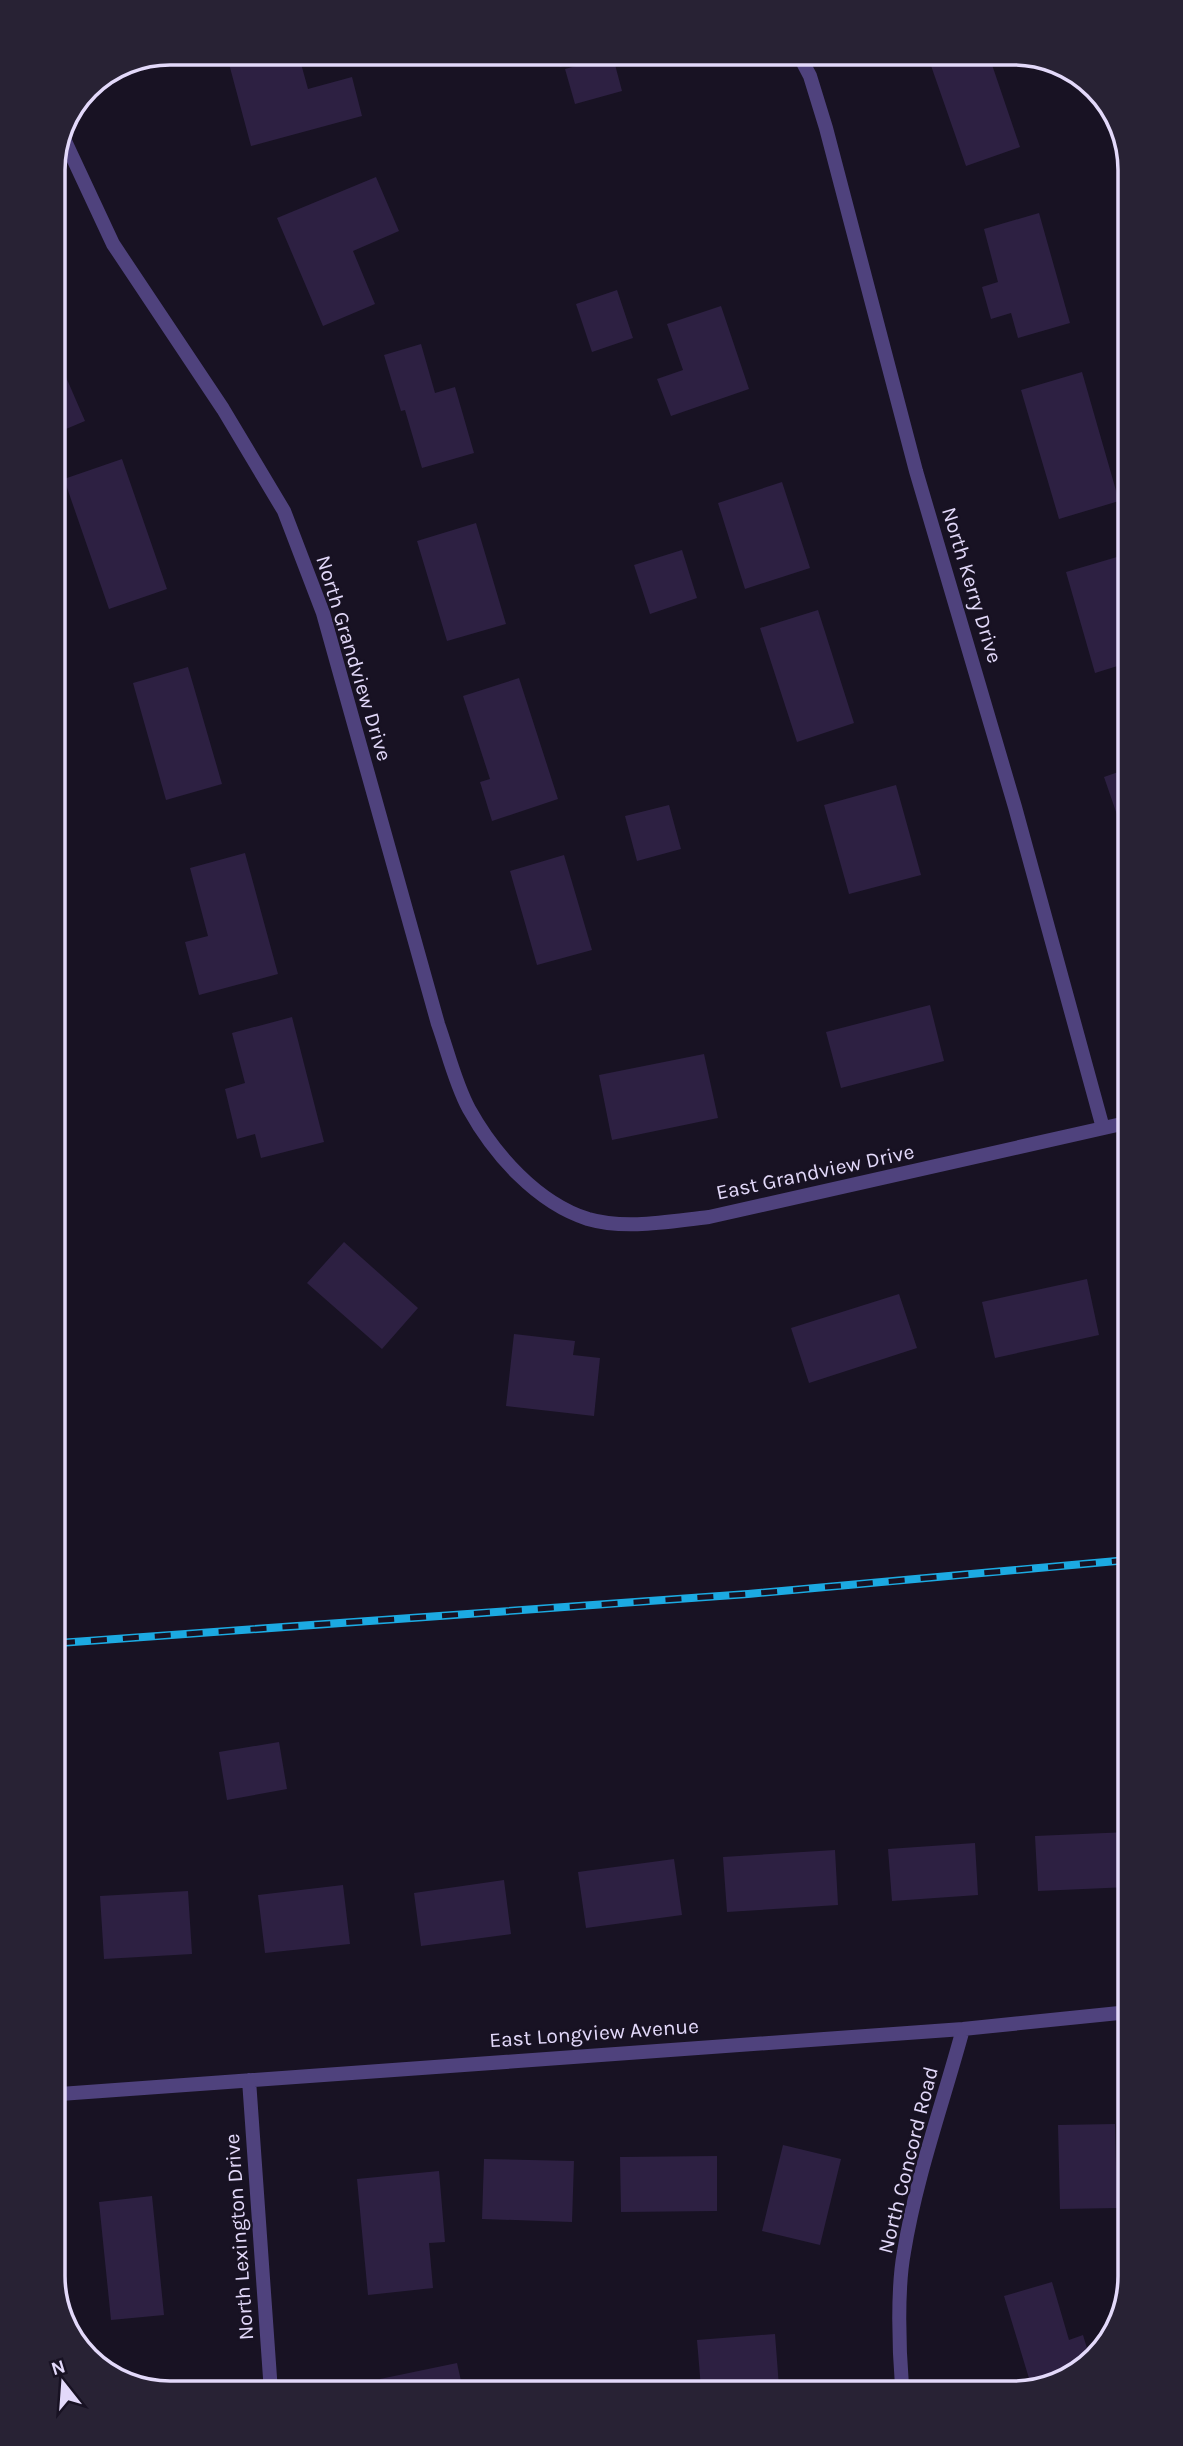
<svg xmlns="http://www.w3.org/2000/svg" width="1183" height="2446" font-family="Karla,sans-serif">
  <rect width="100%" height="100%" fill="#181223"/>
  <!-- building -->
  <path fill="#2d2042" d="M988,53l32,94 -54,19 -38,-109 11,-3z
    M556,57h32l-28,10z
    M609,57h4l9,34 -47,13 -10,-35z
    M228,60h72l8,29 44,-12 10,39 -111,30z
    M376,177l23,54 -46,20 22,53 -52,22 -46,-108z
    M1039,213l31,110 -52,15 -7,-25 -20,6 -9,-32 16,-5 -14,-53z
    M617,290l16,48 -41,14 -16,-48z
    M721,306l28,83 -78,27 -14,-37 26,-9 -16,-46z
    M421,344l14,49 20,-6 19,66 -52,15 -17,-58 -4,1 -17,-56z
    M53,347l32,74 -31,13z
    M1082,372l37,129 -60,18 -38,-129z
    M122,459l45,130 -58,20 -45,-130z
    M782,482l28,86 -65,21 -27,-86z
    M476,523l30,101 -59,17 -30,-100z
    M682,550l15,48 -47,16 -16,-49z
    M1117,557l7,24v83l-29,9 -29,-101z
    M818,610l36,113 -57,19 -37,-114z
    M188,667l34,117 -56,16 -33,-117z
    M519,678l39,121 -66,22 -12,-39 10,-3 -27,-83z
    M1124,770l1,65h-1l-20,-58z
    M896,785l25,90 -72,19 -25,-89z
    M669,805l12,44 -44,12 -12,-45z
    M245,853l33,121 -79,21 -14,-53 23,-6 -18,-68z
    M564,855l28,95 -55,15 -27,-94z
    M930,1005l14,56 -103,27 -15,-56z
    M292,1017l32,125 -63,16 -6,-24 -18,5 -12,-50 20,-6 -13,-50z
    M704,1054l14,64 -106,22 -13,-65z
    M344,1242l74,66 -36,41 -75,-66z
    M1087,1279l12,56 -104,23 -13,-56z
    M899,1294l18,54 -108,35 -18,-55z
    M514,1334l61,7 -2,14 27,3 -6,58 -88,-10z
    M279,1742l8,47 -60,11 -8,-48z
    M1129,1832v55l-91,4 -3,-55z
    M975,1843l3,52 -86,6 -4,-52z
    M835,1850l3,55 -111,7 -4,-55z
    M674,1859l8,56 -96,13 -8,-56z
    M504,1880l7,54 -90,12 -7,-53z
    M343,1885l7,59 -85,9 -7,-58z
    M188,1891l4,63 -88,5 -4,-63z
    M1115,2124l2,84 -57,1 -2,-84z
    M783,2145l58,14 -21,86 -58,-14z
    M717,2156v55l-96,1 -1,-55z
    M484,2159l90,2 -2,61 -90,-3z
    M439,2171l6,71 -16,1 4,45 -65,7 -11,-116z
    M152,2196l12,119 -53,5 -12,-118z
    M1052,2282l17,58 14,-5 7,23 -32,27h-27l-27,-89z
    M775,2334l4,53 -78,1 -4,-48z
    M457,2363l6,27 -81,1 -2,-12z"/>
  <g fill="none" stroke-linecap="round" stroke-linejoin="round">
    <!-- street -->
    <path stroke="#4f427d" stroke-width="14" d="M799,55l11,21 16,52 90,343 99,336 88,321
      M64,139l49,105 110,165 61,102 39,102 115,411c10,28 17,59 31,85 25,45 68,94 119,110 38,11 83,2 121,-2l417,-94
      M249,2080l22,312
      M60,2094l903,-65 166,-17
      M902,2386c-3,-37 -5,-97 2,-134 12,-75 39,-149 59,-223"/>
    <defs>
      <path id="rail" d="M59,1643l689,-49 380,-34"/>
    </defs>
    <!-- rail casing -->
    <use href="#rail" stroke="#1caae2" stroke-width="8"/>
    <!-- rail -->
    <use href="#rail" stroke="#181223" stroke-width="5" stroke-dasharray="16" stroke-linecap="butt"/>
  </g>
  <g text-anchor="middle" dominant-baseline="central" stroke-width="5" stroke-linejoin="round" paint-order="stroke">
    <!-- street labels -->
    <g font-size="21" fill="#e3d9fa" stroke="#181223">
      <text transform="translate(972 585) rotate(73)">North Kerry Drive</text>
      <text transform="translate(354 658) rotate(73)">North Grandview Drive</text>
      <text transform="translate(815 1172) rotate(-12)">East Grandview Drive</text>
      <text transform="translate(594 2033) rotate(-4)">East Longview Avenue</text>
      <text transform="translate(908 2160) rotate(-76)">North Concord Road</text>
      <text transform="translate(239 2237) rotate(-94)">North Lexington Drive</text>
    </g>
  </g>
  <!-- crop -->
  <path d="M0 0H1183V2446H0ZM170 65H1013A105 105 0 0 1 1118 170V2276A105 105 0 0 1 1013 2381H170A105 105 0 0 1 65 2276V170A105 105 0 0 1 170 65Z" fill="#282234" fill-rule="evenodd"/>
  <path fill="none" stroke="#e3d9fa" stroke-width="3.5" d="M170 65H1013A105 105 0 0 1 1118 170V2276A105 105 0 0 1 1013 2381H170A105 105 0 0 1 65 2276V170A105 105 0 0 1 170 65Z"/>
  <!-- north arrow -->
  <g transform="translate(63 2383) rotate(343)" stroke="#181223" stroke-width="5" paint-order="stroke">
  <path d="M0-5L12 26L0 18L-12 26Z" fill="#e3d9fa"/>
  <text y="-10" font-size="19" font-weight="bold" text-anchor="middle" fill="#e3d9fa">N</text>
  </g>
</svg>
